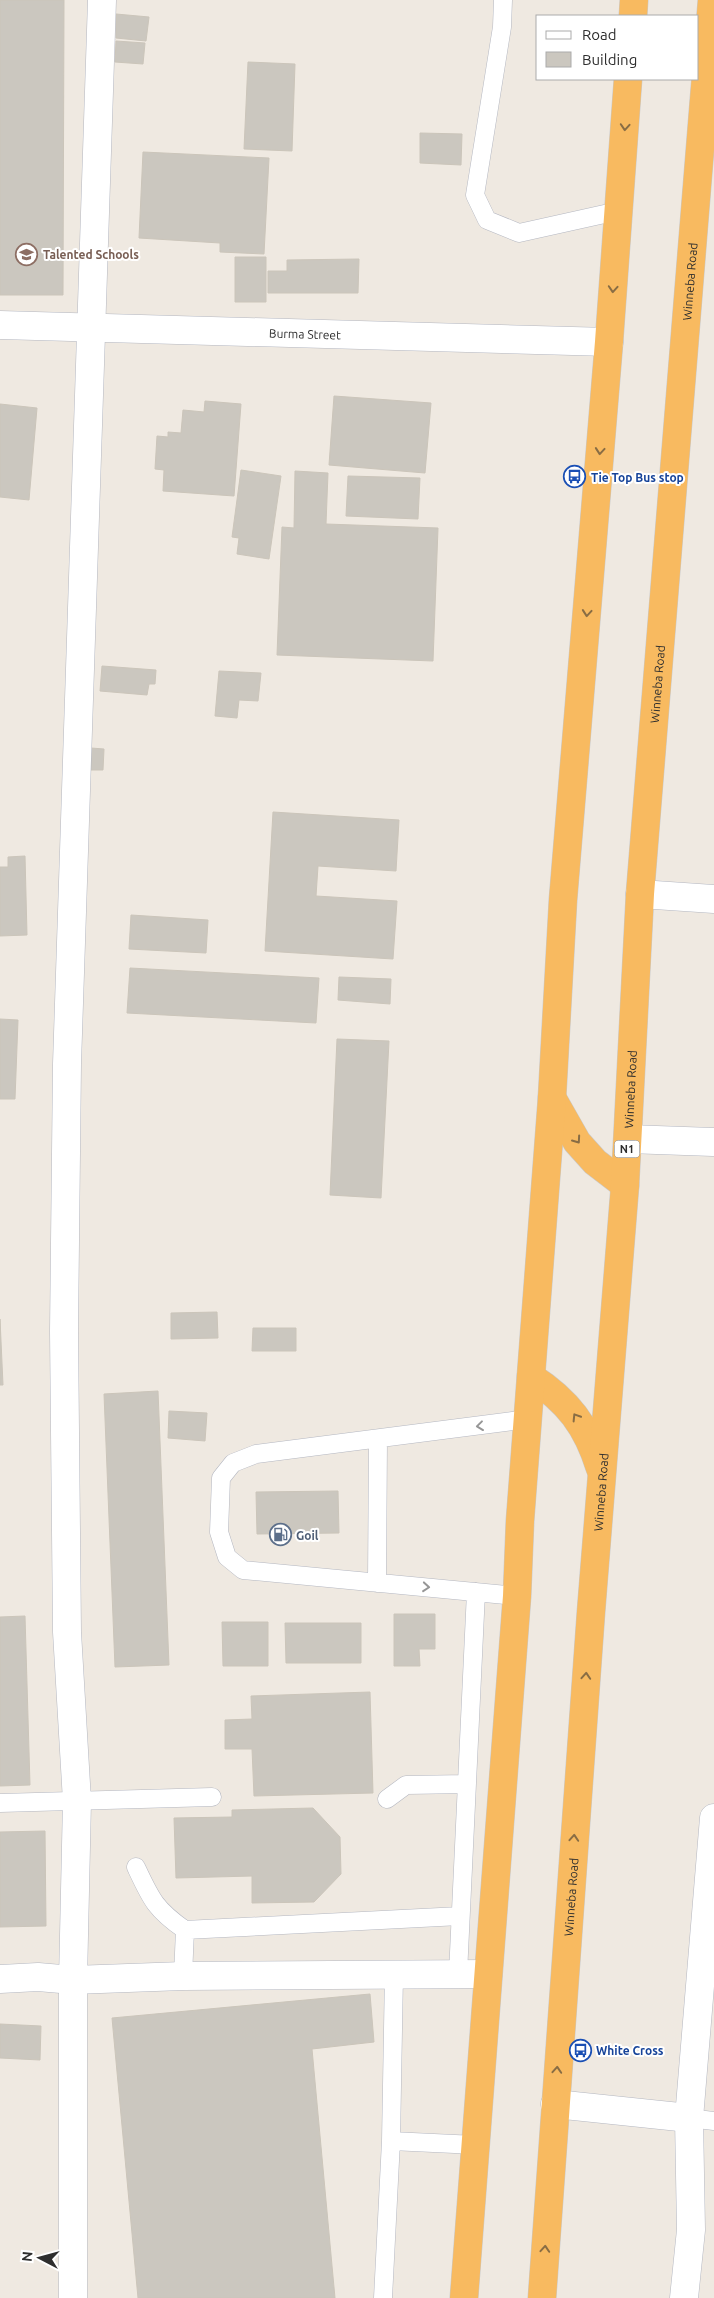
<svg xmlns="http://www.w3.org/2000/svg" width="714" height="2298" font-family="Ubuntu,sans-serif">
  <rect width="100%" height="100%" fill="#efe9e1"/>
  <!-- building -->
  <path fill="#cbc7bf" stroke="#cbc5ba" d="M0,0h64l-1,295h-63z
    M116,14l33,3 -3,24 -30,-3z
    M116,41l29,2 -2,21 -28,-2z
    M248,62l47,2 -3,87 -48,-2z
    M420,133l42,1 -1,31 -41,-2z
    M143,152l126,6 -5,96 -44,-2v-9l-81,-5z
    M235,257h31v45h-31z
    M359,259l-1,34h-90v-22h19v-11z
    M334,396l97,7 -6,70 -96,-8z
    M205,401l36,3 -7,92 -71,-5 1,-21 -9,-1 2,-33 11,1v-5l13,1 2,-23 21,2z
    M0,404l37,4 -8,92 -29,-3z
    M241,470l40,6 -12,83 -32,-5 2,-16 -7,-1z
    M295,471l33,2 -2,51 112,4 -5,133 -156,-6 5,-128 12,1z
    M348,476l72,2 -2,41 -72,-3z
    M102,666l54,4 -1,14h-6l-2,11 -47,-4z
    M219,671l42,2 -3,28 -19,-1 -2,18 -22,-2z
    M91,748l13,1 -1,21h-13z
    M273,812l126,8 -3,51 -78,-5 -2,30 81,5 -4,58 -128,-8z
    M25,856l2,79 -27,1v-69h8v-10z
    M131,915l77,5 -2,33 -77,-4z
    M130,968l189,10 -3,45 -189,-10z
    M339,977l52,2 -1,25 -52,-4z
    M0,1019l18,1 -3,79h-15z
    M337,1039l52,2 -8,157 -51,-3z
    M217,1312l1,26 -47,1v-26z
    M0,1319l3,66h-3z
    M253,1328h43v23h-44z
    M158,1391l11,274 -54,2 -11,-273z
    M169,1411l38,2 -2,28 -37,-3z
    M338,1491l1,42 -82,1 -1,-42z
    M394,1614h41v35h-16l1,17h-26z
    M25,1616l5,169 -30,1v-169z
    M222,1622h46v44h-45z
    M285,1623h76v40h-75z
    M370,1692l3,101 -119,3 -2,-47h-27v-29l27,-1 -1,-23z
    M313,1808l27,29 1,37 -27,28 -62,1v-27l-76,2 -2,-60 58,-1v-7z
    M45,1831l1,95 -46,1v-95z
    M370,1994l4,48 -62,7 23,249h-197l-26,-280z
    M0,2024l41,2 -1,34 -40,-2z"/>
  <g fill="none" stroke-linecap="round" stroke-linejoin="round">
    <defs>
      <path id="service" d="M503,0l-1,27 -27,168 12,25 32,13 99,-22
        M377,1583l1,-144
        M517,1596l-274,-26 -16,-13 -8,-25 2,-54 12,-15 23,-9 272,-35
        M387,1799l19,-14 61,-1
        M0,1803l212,-6
        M136,1867c15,32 19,42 49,63l275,-14
        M458,1974l18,-382
        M183,1976l2,-46
        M689,2118l25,3
        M391,2141l85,4
        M383,2298l8,-157 3,-167"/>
      <g id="minor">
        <path id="s1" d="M0,325l609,17"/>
        <path d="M640,894l74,5"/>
        <path d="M628,1139l85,3"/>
        <path d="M0,1979l38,-2 35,3 110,-4 305,-2"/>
        <path d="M555,2104l134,14"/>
        <path d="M73,2298v-318l4,-179 -10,-169 -3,-301 3,-267 35,-1064"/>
        <path d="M684,2298l7,-68 -2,-112 25,-300"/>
      </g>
      <g id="trunk">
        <path d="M633,16l1,-16"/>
        <path d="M552,1098l25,44 18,20 30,23"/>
        <path d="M531,1377c37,24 56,49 69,91"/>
        <path d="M464,2298l53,-702 3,-75 32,-423 11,-198 46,-558 19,-263"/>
        <path id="s2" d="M542,2298l49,-686 34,-427 15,-291 72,-894"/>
      </g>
    </defs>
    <!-- service casing -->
    <use href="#service" stroke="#b4b7c1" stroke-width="19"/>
    <!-- minor casing -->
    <use href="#minor" stroke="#b4b7c1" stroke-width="29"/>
    <!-- trunk casing -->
    <use href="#trunk" stroke="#c9c9c9" stroke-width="29"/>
    <!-- service -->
    <use href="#service" stroke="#fff" stroke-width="18"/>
    <!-- minor -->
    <use href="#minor" stroke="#fff" stroke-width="28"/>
    <!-- trunk -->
    <use href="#trunk" stroke="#f8ba60" stroke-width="28"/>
  </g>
  <!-- one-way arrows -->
  <defs><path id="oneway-chevron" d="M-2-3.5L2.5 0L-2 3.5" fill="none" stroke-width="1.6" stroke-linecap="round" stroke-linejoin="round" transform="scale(1.25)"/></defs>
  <g stroke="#896d44">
    <use href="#oneway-chevron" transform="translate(625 127) rotate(94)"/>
    <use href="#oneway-chevron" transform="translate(613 289) rotate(94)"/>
    <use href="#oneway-chevron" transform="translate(600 451) rotate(95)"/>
    <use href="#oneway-chevron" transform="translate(587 613) rotate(95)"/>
    <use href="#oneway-chevron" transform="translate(577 1140) rotate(55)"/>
    <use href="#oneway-chevron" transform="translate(576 1417) rotate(-122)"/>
    <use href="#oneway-chevron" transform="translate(586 1676) rotate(-86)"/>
    <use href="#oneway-chevron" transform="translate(574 1838) rotate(-86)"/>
    <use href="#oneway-chevron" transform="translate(557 2070) rotate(-86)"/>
    <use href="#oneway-chevron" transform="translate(545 2249) rotate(-86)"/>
  </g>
  <g stroke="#969696">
    <use href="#oneway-chevron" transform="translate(480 1426) rotate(173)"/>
    <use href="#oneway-chevron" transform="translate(426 1587) rotate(5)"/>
  </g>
  <!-- icons -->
  <defs>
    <symbol id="school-ring" viewBox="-11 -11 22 22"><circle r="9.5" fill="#fff" stroke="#8d6e63" stroke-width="1.5"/><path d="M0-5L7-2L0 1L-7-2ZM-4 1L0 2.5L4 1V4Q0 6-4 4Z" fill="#8d6e63"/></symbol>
    <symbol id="bus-ring" viewBox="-11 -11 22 22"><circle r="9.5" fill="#fff" stroke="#1a4fb4" stroke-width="1.5"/><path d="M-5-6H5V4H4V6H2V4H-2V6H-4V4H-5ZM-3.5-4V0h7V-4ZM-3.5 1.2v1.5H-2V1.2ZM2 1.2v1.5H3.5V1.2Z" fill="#1a4fb4"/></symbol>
    <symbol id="fuel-ring" viewBox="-11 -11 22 22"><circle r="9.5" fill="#fff" stroke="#5c6f8a" stroke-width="1.5"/><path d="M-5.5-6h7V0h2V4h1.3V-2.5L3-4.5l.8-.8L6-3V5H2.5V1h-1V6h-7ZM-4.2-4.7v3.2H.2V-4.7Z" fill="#5c6f8a"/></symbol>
  </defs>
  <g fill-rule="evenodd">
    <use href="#school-ring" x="14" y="242" width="25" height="25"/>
    <use href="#bus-ring" x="562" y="464" width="25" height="25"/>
    <use href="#fuel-ring" x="268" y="1522" width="25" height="25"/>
    <use href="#bus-ring" x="568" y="2038" width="25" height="25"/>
  </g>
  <g text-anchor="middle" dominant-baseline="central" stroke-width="4" stroke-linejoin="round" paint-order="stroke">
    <!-- shield labels -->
    <rect fill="#fff" stroke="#6d6d6d" stroke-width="1" x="614.5" y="1140.5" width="25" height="17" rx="4"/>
    <g font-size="11" font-weight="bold" fill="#2e2e2e">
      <text x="627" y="1149">N1</text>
    </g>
    <!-- education labels -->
    <g font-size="12" font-weight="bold" fill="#785e54" stroke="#fff" text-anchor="start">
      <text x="43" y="254">Talented Schools</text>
    </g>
    <!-- street labels -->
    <g font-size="12" fill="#2e2e2e" stroke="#fff">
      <text stroke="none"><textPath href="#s2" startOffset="2022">Winneba Road</textPath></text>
      <text stroke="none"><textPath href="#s1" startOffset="305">Burma Street</textPath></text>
      <text stroke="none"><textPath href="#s2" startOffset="1618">Winneba Road</textPath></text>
      <text stroke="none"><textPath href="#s2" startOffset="1212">Winneba Road</textPath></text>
      <text stroke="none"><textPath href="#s2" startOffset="808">Winneba Road</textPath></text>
      <text stroke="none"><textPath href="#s2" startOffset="402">Winneba Road</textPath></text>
    </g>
    <!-- transit labels -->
    <g font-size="12" font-weight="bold" fill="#164399" stroke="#fff" text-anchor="start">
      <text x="591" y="477">Tie Top Bus stop</text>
      <text x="596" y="2050">White Cross</text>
    </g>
    <!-- service labels -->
    <g font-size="12" font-weight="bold" fill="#4e5e75" stroke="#fff" text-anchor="start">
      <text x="296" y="1535">Goil</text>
    </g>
  </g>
  <!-- legend -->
  <rect x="536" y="15" width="162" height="65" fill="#ffffff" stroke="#ababab"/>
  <rect x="546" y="31" width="25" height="8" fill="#ffffff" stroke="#ababab"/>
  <text x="582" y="40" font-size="15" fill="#2e2e2e">Road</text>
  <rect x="546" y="52" width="25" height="15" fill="#cbc7bf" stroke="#ababab"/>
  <text x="582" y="65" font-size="15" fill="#2e2e2e">Building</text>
  <!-- north arrow -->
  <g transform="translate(40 2258) rotate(276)" stroke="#ffffff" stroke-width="4" paint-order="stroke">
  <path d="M0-4L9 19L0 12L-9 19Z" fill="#2e2e2e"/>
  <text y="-8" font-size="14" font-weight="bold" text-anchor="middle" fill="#2e2e2e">N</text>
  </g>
</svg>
